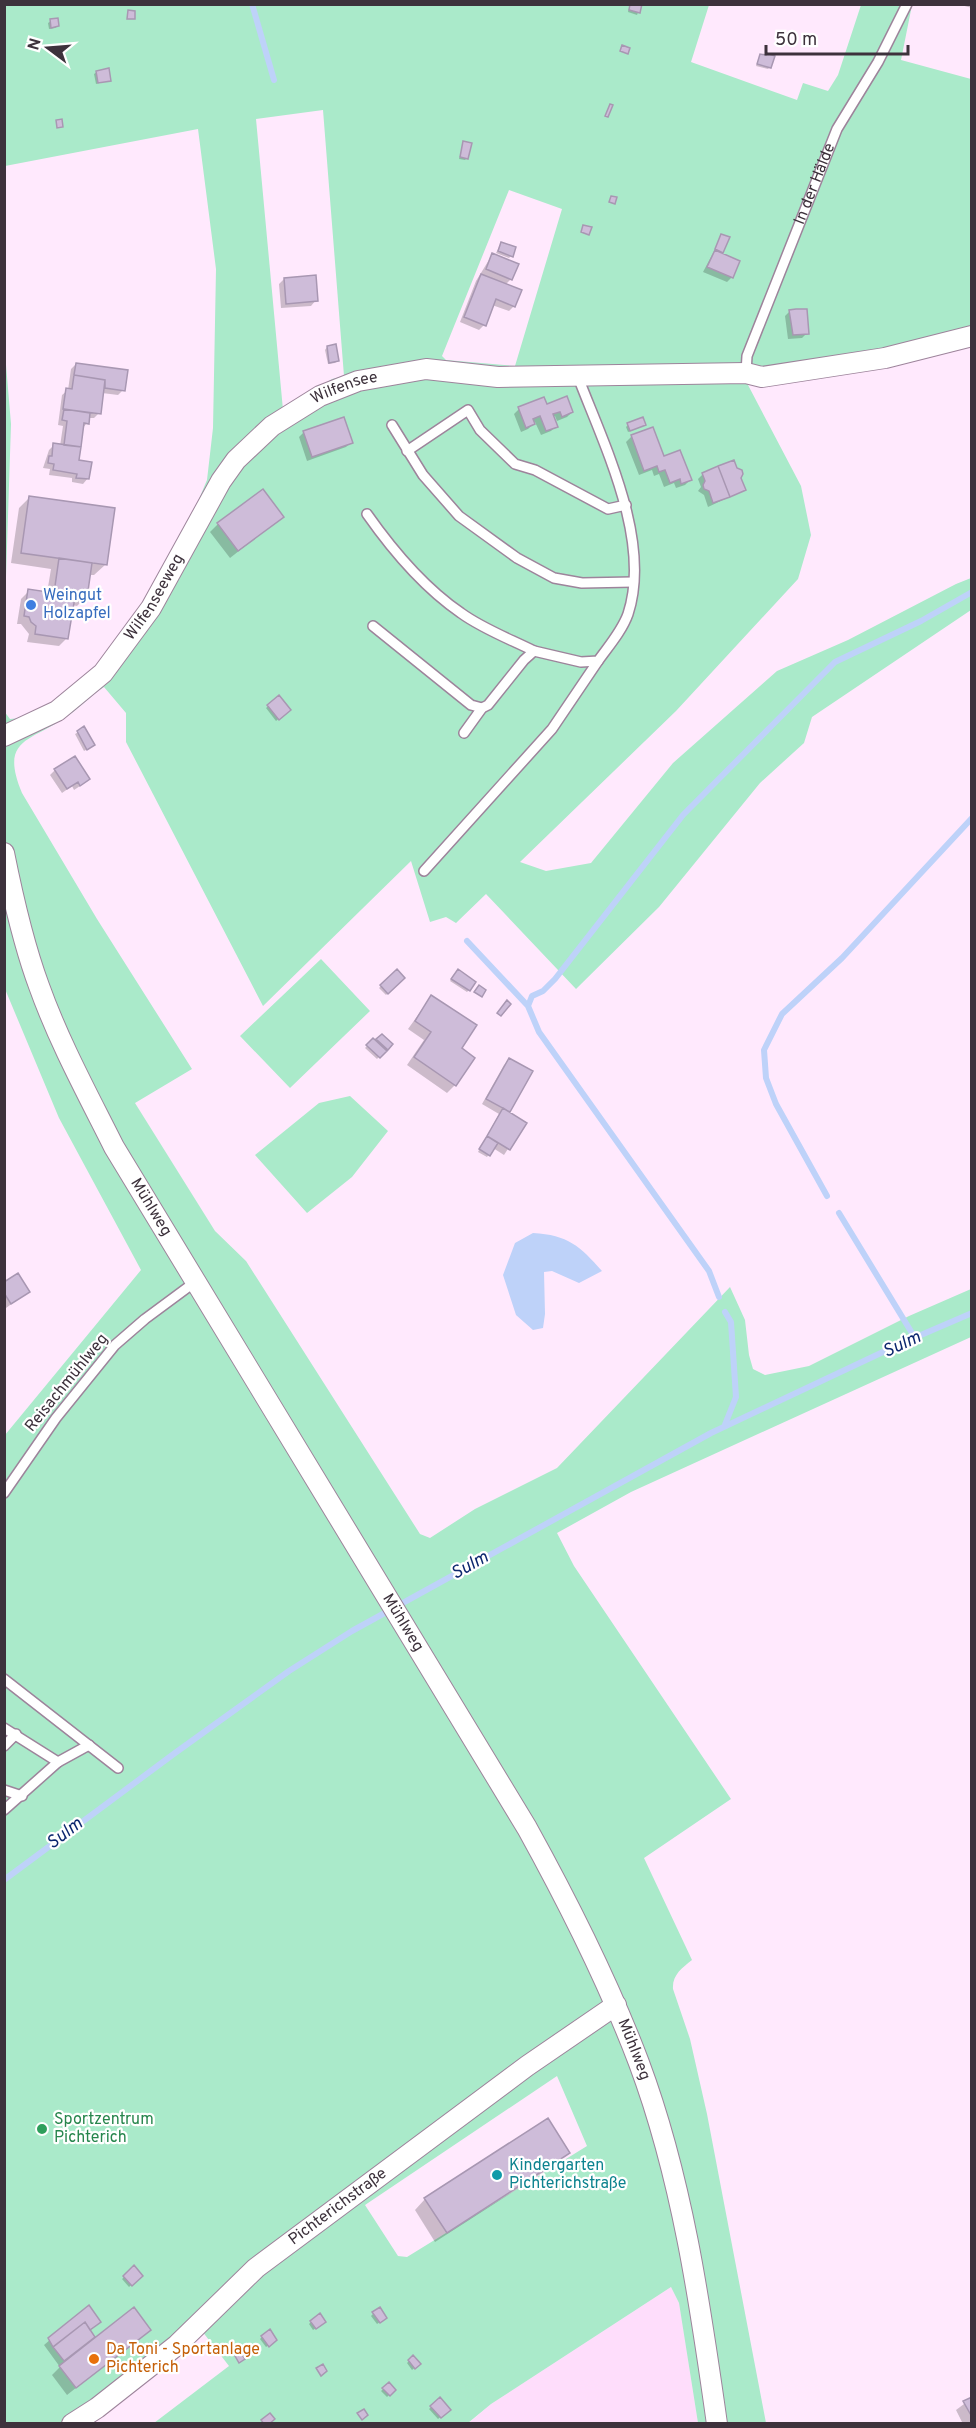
<svg xmlns="http://www.w3.org/2000/svg" width="976" height="2428" font-family="Overpass,sans-serif">
  <rect width="100%" height="100%" fill="#ffe9fd"/>
  <!-- built -->
  <path fill="#feddfb" d="M671,2287l8,16 19,120 -230,1 23,-20z"/>
  <!-- green -->
  <path fill="#aaeaca" fill-rule="evenodd" d="M5,5h704l-18,57 106,38 6,-17 25,8 10,-16 23,-70h51l-11,55 70,19v263l-223,43 53,101 10,49 -13,44 -122,132 -156,151 26,9 45,-8 82,-100 104,-92 71,-31 108,-56 15,-6v32l-159,107 -8,26 -44,40 -101,124 -83,82 -90,-95 -30,29 -10,-6 -16,5 -19,-61 -148,145 -137,-264v-29l-22,-26c-14,9 -26,23 -41,32 -35,23 -63,21 -41,74l75,126 95,150 -57,34 80,128 31,30 174,273 10,4 45,-29 82,-41 173,-181 15,33 4,35 4,14 12,6 44,-9 100,-50 62,-27v48l-340,155 -74,41 17,33 157,233 -87,59 48,102c-10,8 -20,15 -19,29l17,50 17,75 59,309h-68l-19,-120 -8,-16 -180,117 -23,19h-314l75,-57 -27,-35 -117,92h-80v-988l136,-165 -82,-152 -54,-129 -1,-278 6,8 11,-1 24,-9 55,-43 46,-61 45,-87 16,-38 6,-52 3,-159 -18,-140 -193,37zM323,110l21,266 -12,3 -49,31 -27,-291zM509,190l53,19 -47,157 -69,-6 -4,-4zM557,2076l30,70 -180,111 -9,-1 -33,-51z
    M5,353l6,71 -6,184 -1,-255z
    M321,959l49,52 -80,77 -50,-52z
    M350,1096l38,35 -36,46 -45,36 -52,-58 64,-52z"/>
  <!-- water -->
  <path fill="#bed2f9" d="M533,1233c35,2 47,13 69,38l-23,12 -27,-12 -8,1 1,42 -2,14 -10,2 -17,-15 -13,-40 12,-32z"/>
  <!-- shadow -->
  <path fill="#0003" d="M630,4l11,1 -4,10 -9,-3z
    M957,4h15v4z
    M51,21l7,5 -3,2 -6,1 -1,-6z
    M761,55l9,12 -2,2 -12,-3z
    M97,72l12,8 -13,4 -2,-10z
    M464,143l3,15 -2,2 -6,-1z
    M722,236v16l-2,2 12,23 -5,5 -24,-10z
    M501,243l10,13 -2,2 -13,-5z
    M492,255l19,24 -6,6 9,21 -5,5 -17,-6 -8,20 -5,5 -19,-8 16,-41z
    M284,279l32,21 -5,6 -30,2 -2,-24z
    M790,311l17,22 -5,5 -14,1 -3,-23z
    M327,347l10,14 -2,2 -7,1 -3,-14z
    M76,364l47,26 -5,5 -16,-2 -3,20 -5,5h-6l-1,5 -5,6 -5,32 11,17 -5,6 -11,-2v-4l-23,-3 1,-6 -7,-1 6,-18 5,-5 6,1 3,-20 -5,-1 4,-30 6,-5 3,-21z
    M547,406l25,6 -5,5 -10,4 -2,-5 -3,1 4,9 -5,5 -10,4 -6,-13 -7,7 -7,3 -7,-18 5,-5z
    M628,425h17l-17,7 -2,-5z
    M652,429l11,29 27,22 -5,5 -9,3 -2,-5 -10,4 -5,-13 -5,2 -2,-6 -13,5 -13,-33 5,-5z
    M304,432l47,10 -5,5 -39,14 -8,-24z
    M703,474l37,4 4,12 -36,17 -4,-12 -6,-4 3,-4 -3,-8z
    M30,497l75,68 -11,10h-5l-4,23 -8,8 -5,-1 -5,33 -8,8 -32,-4 2,-8 -8,-10h-4l4,-25 8,-8 18,2 4,-24 -40,-6 8,-55z
    M282,517l-52,41 -20,-26 8,-8z
    M279,697l10,13 -13,11 -10,-13z
    M84,729l7,18 -7,4 -9,-17z
    M55,770l28,14 -9,6 -2,-4 -10,7 -12,-18z
    M397,971l6,7 -17,17 -7,-7z
    M456,973l13,17 -2,2 -17,-11z
    M431,997l29,52 -5,36 -8,8 -40,-28 17,-25 -16,-11z
    M382,1036l9,8 -14,15 -12,-11 8,-8 2,2z
    M509,1060l21,11 -22,42 17,10 -21,32 -11,-7 -6,9 -9,-5 21,-38 -17,-10 22,-39z
    M4,1283l24,9 -22,16z
    M568,2152l-10,11 -123,79 -20,-32 10,-11z
    M134,2268l7,8 -12,11 -7,-8z
    M89,2307l5,20 -5,4 6,8 54,-9 -82,65 -15,-20 8,-8 -16,-22z
    M373,2314l10,6 -6,4 -6,-8z
    M311,2322l11,2 -9,6 -4,-6z
    M262,2337l11,5 -7,5 -6,-8z
    M413,2357l6,7 -7,6 -5,-7z
    M389,2384l5,6 -7,7 -6,-6z
    M972,2398v26h-9l-7,-14z
    M440,2399l9,11 -11,9 -9,-10z"/>
  <g fill="none" stroke-linecap="round" stroke-linejoin="round">
    <!-- stream -->
    <path stroke="#bed2f9" stroke-width="6" d="M252,4l22,76
      M467,941l61,65 11,26 170,239 10,26
      M528,1006l4,-10 11,-5 12,-12 128,-164 152,-153 86,-41 51,-29
      M827,1196l-51,-92 -10,-26 -2,-28 18,-36 60,-56 130,-140
      M839,1213l76,125
      M724,1427l12,-30 -5,-75 -6,-10
      M4,1880l171,-127 114,-82 63,-40 359,-198 189,-89 72,-31"/>
  </g>
  <!-- building -->
  <path fill="#cebcd9" stroke="#a897b2" stroke-width="1.5" d="M630,4h12l-2,9 -11,-3z
    M128,10l7,1v8h-8z
    M58,18l1,8 -8,2 -1,-9z
    M622,45l8,3 -2,6 -8,-3z
    M766,53l9,3 -4,12 -14,-4 3,-10 6,1z
    M109,68l2,13 -13,2 -2,-12z
    M610,104l3,1 -5,12 -3,-1z
    M62,119l1,8 -6,1 -1,-8z
    M463,141l9,2 -4,16 -8,-2z
    M611,196l6,1 -2,7 -6,-2z
    M583,225l9,2 -3,8 -8,-3z
    M721,234l9,3 -7,16 -8,-4z
    M501,242l15,5 -3,10 -15,-6z
    M715,250l25,11 -7,17 -26,-11z
    M492,253l27,11 -7,16 -26,-11z
    M481,274l41,16 -7,17 -19,-8 -10,27 -22,-9z
    M316,275l2,26 -32,3 -2,-26z
    M796,309h11l2,25 -16,1 -4,-25z
    M336,344l3,17 -10,2 -2,-17z
    M76,363l52,7 -3,21 -20,-3v-8l-31,-5z
    M74,375l31,5 -4,34 -38,-5 3,-21 6,1z
    M567,396l6,16 -11,5 -2,-5 -7,2 5,13 -12,4 -6,-15 -7,3 2,5 -9,4 -8,-21 26,-10 3,7z
    M64,409l26,4 -1,11 -5,-1 -3,24 -17,-2 3,-24 -5,-1z
    M344,417l9,26 -41,14 -9,-26z
    M643,417l3,8 -16,6 -3,-8z
    M653,427l11,29 16,-6 12,30 -11,4 -1,-5 -10,4 -5,-13 -6,2 -2,-6 -13,5 -13,-36z
    M53,443l28,4 -2,13 13,2 -3,17 -13,-1 1,-4 -24,-4 1,-6 -6,-1 1,-7h3z
    M734,460l3,8 5,2 1,4 -2,4 5,12 -16,7 -12,-31z
    M718,466l12,31 -17,6 -4,-12 -5,-2 -1,-4 2,-4 -3,-8z
    M263,489l21,28 -46,34 -21,-28z
    M29,496l86,12 -8,57 -86,-12z
    M59,558l33,5 -5,35 -12,-1 -7,42 -33,-5 1,-8 -5,-4 -2,-5 -5,-1 4,-27 26,4z
    M279,695l12,15 -12,10 -12,-15z
    M84,726l11,19 -8,5 -10,-19z
    M75,756l15,23 -10,7 -2,-4 -11,7 -13,-20z
    M397,969l8,9 -17,16 -8,-9z
    M458,969l18,13 -6,9 -19,-12z
    M479,985l7,5 -4,7 -8,-5z
    M431,995l46,30 -15,23 13,10 -19,28 -42,-29 17,-25 -16,-11z
    M507,1000l4,4 -10,12 -4,-3z
    M382,1034l11,10 -5,6 -12,-11z
    M373,1038l14,13 -7,7 -14,-13z
    M509,1058l24,13 -23,41 -24,-13z
    M503,1108l24,15 -17,27 -23,-14z
    M487,1136l11,7 -8,13 -11,-7z
    M18,1273l12,19 -19,12 -7,-11v-11z
    M548,2118l22,35 -123,80 -23,-35z
    M134,2265l9,11 -11,10 -9,-10z
    M89,2305l12,17 -11,8 -5,-8 -32,25 -5,-9z
    M134,2307l17,23 -75,58 -17,-22z
    M380,2307l7,11 -7,5 -8,-11z
    M320,2313l6,9 -10,7 -6,-8z
    M85,2322l10,15 -31,24 -11,-14z
    M270,2329l7,11 -8,7 -8,-11z
    M241,2353l4,6 -6,4 -4,-7z
    M413,2355l8,9 -6,5 -7,-9z
    M323,2364l4,7 -6,5 -5,-8z
    M389,2382l7,8 -6,6 -8,-8z
    M440,2397l11,13 -10,8 -11,-12z
    M972,2397v20l-9,-16z
    M364,2409l4,6 -6,5 -5,-7z
    M270,2413l5,6 -6,5h-5l-3,-4z"/>
  <g fill="none" stroke-linecap="round" stroke-linejoin="round">
    <defs>
      <g id="service">
        <path id="s1" d="M746,373l1,-17 90,-227 41,-67 29,-58"/>
        <path d="M392,425l31,50 36,41 58,42 37,20 28,5 51,-1"/>
        <path d="M407,451l61,-41 12,20 35,34 20,6 73,39 18,-4"/>
        <path d="M367,514c26,37 56,73 94,99 22,16 49,26 73,38"/>
        <path d="M373,626l98,79 11,3"/>
        <path d="M464,733l18,-25 6,-3 36,-45 10,-9 47,11 17,-1c10,-14 24,-30 30,-47 24,-73 -24,-169 -50,-237"/>
        <path d="M424,871l128,-142 46,-68"/>
        <path d="M4,1493l52,-75 59,-73 30,-26 50,-37"/>
        <path d="M4,1679l114,89"/>
        <path d="M4,1728l54,34"/>
        <path d="M4,1746l12,-12"/>
        <path d="M4,1790l18,6"/>
        <path d="M4,1810l54,-48 31,-17"/>
      </g>
      <g id="minor">
        <path id="s2" d="M4,736l53,-25 46,-38 48,-65 70,-127 15,-21 36,-34 48,-30 38,-15 68,-12 72,8 248,-4 16,4 123,-19 87,-22"/>
        <path id="s3" d="M4,853c9,45 19,90 35,133 20,56 49,109 75,161l413,681c42,76 81,153 112,235 43,115 61,240 78,361"/>
        <path id="s4" d="M72,2424l25,-16 80,-63 79,-77 271,-202 89,-61"/>
      </g>
    </defs>
    <!-- service casing -->
    <use href="#service" stroke="#9d849b" stroke-width="12"/>
    <!-- minor casing -->
    <use href="#minor" stroke="#9d849b" stroke-width="22"/>
    <!-- service -->
    <use href="#service" stroke="#fff" stroke-width="9"/>
    <!-- minor -->
    <use href="#minor" stroke="#fff" stroke-width="20"/>
  </g>
  <!-- markers -->
  <circle fill="#3f7fe0" stroke="#fff" stroke-width="2" cx="31" cy="605" r="6"/>
  <circle fill="#2e9e5b" stroke="#fff" stroke-width="2" cx="42" cy="2129" r="6"/>
  <circle fill="#0f9aa8" stroke="#fff" stroke-width="2" cx="497" cy="2175" r="6"/>
  <circle fill="#e8710a" stroke="#fff" stroke-width="2" cx="94" cy="2359" r="6"/>
  <g text-anchor="middle" dominant-baseline="central" stroke-width="4.5" stroke-linejoin="round" paint-order="stroke">
    <!-- street labels -->
    <g font-size="16" fill="#3d323c" stroke="#fff">
      <text stroke="none"><textPath href="#s1" startOffset="202">In der Hälde</textPath></text>
      <text stroke="none"><textPath href="#s2" startOffset="502">Wilfensee</textPath></text>
      <text stroke="none"><textPath href="#s2" startOffset="210">Wilfenseeweg</textPath></text>
      <text stroke="none"><textPath href="#s3" startOffset="386">Mühlweg</textPath></text>
      <text transform="translate(67 1383) rotate(-51)">Reisachmühlweg</text>
      <text stroke="none"><textPath href="#s3" startOffset="872">Mühlweg</textPath></text>
      <text stroke="none"><textPath href="#s3" startOffset="1358">Mühlweg</textPath></text>
      <text stroke="none"><textPath href="#s4" startOffset="344">Pichterichstraße</textPath></text>
    </g>
    <!-- shop labels -->
    <g font-size="16" fill="#366cbe" stroke="#fff" text-anchor="start">
      <text x="43" y="596">Weingut<tspan x="43" dy="18">Holzapfel</tspan></text>
    </g>
    <!-- leisure labels -->
    <g font-size="16" fill="#27864d" stroke="#fff" text-anchor="start">
      <text x="54" y="2120">Sportzentrum<tspan x="54" dy="18">Pichterich</tspan></text>
    </g>
    <!-- culture labels -->
    <g font-size="16" fill="#0d838f" stroke="#fff" text-anchor="start">
      <text x="509" y="2166">Kindergarten<tspan x="509" dy="18">Pichterichstraße</tspan></text>
    </g>
    <!-- food labels -->
    <g font-size="16" fill="#c56008" stroke="#fff" text-anchor="start">
      <text x="106" y="2350">Da Toni - Sportanlage<tspan x="106" dy="18">Pichterich</tspan></text>
    </g>
    <!-- water labels -->
    <g font-size="18" font-style="italic" fill="#0c276e" stroke="#fff">
      <text transform="translate(902 1345) rotate(-25)">Sulm</text>
      <text transform="translate(470 1566) rotate(-29)">Sulm</text>
      <text transform="translate(65 1834) rotate(-37)">Sulm</text>
    </g>
  </g>
  <!-- border -->
  <rect width="976" height="2428" fill="none" stroke="#3d323c" stroke-width="12"/>
  <!-- north arrow -->
  <g transform="translate(48 48) rotate(286)" stroke="#ffffff" stroke-width="4.5" paint-order="stroke">
  <path d="M0-4.5L10 22L0 15L-10 22Z" fill="#3d323c"/>
  <text y="-9" font-size="16" font-weight="bold" text-anchor="middle" fill="#3d323c">N</text>
  </g>
  <!-- scale -->
  <path d="M766 45v9h142v-9" fill="none" stroke="#3d323c" stroke-width="3"/>
  <text x="775" y="45" font-size="18" fill="#3d323c" stroke="#ffffff" stroke-width="4.5" paint-order="stroke">50 m</text>
</svg>
